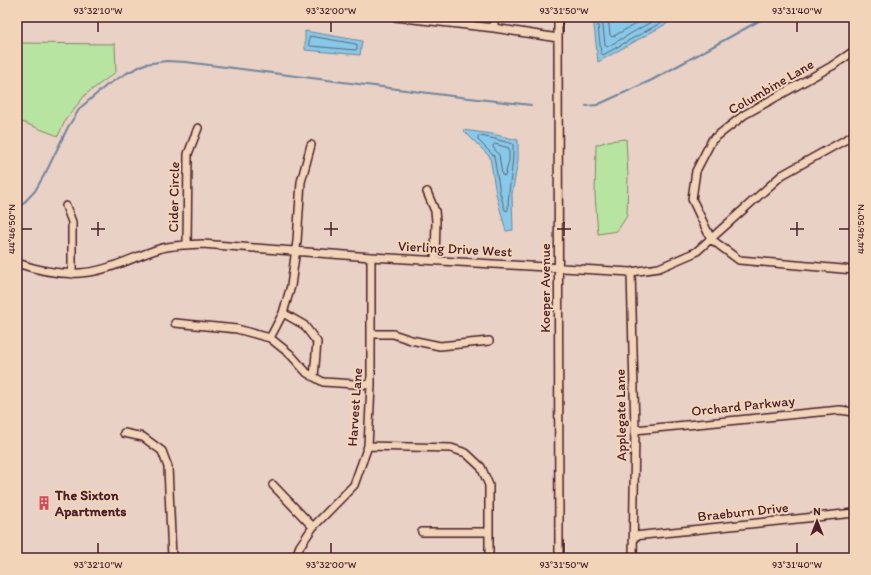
<svg xmlns="http://www.w3.org/2000/svg" width="871" height="575" font-family="Itim,sans-serif">
  <rect width="100%" height="100%" fill="#e9d1c5"/>
  <filter id="ink" filterUnits="userSpaceOnUse"><feTurbulence type="fractalNoise" baseFrequency=".025" numOctaves="2"/><feDisplacementMap in="SourceGraphic" scale="8" xChannelSelector="R" yChannelSelector="G"/><feConvolveMatrix kernelMatrix="1 2 1 2 8 2 1 2 1" color-interpolation-filters="sRGB"/></filter>
  <g filter="url(#ink)">
    <!-- green -->
    <path fill="#b8e4a2" stroke="#818266" d="M17,43l98,1 1,28 -30,22 -20,25 -8,17 -41,-16z
      M626,139l2,36 -1,41 -10,15 -19,3 -3,-39 1,-50 12,-4z"/>
    <!-- water -->
    <path fill="#87c9e8" stroke="#6f859c" d="M593,17h84v1l-79,44z
      M305,31l57,10 -2,14 -55,-5z
      M463,130l29,4 26,6v21l-6,33 1,36 -7,1 -10,-37 -6,-37z"/>
    <g fill="none" stroke-linecap="round" stroke-linejoin="round">
      <!-- shore -->
      <path stroke="#626377" stroke-width="1" d="M597,17l4,36 2,2 68,-38
        M602,17l3,28 2,2 53,-30
        M608,17l2,18 2,2 36,-20
        M310,36l46,8 1,1v4l-2,1 -44,-4 -2,-1z
        M480,136l11,2 22,6c1,23 -5,43 -5,65l-1,2 -2,-1 -5,-17 -6,-37 -16,-16v-3z
        M495,144l14,4v13l-4,15 -3,-1 -3,-20 -6,-8z"/>
      <!-- stream -->
      <path stroke="#6f859c" stroke-width="2" d="M586,106l11,-1 55,-25 114,-63
        M17,210l18,-19 12,-21 21,-43 12,-19 27,-23 20,-12 18,-9 21,-3 20,1 266,34 79,9"/>
      <defs>
        <path id="minor" d="M395,17l99,11 64,10
          M494,17v11
          M558,17l1,541
          M854,51l-22,15 -88,49 -32,25 -16,31 -4,28 19,40 28,21 115,10
          M427,192l8,19 1,10 -1,39
          M66,206l6,16v52
          M187,245l1,-91 10,-26
          M17,263c20,7 41,12 63,10 31,-2 54,-17 82,-25 13,-3 26,-3 40,-4l169,13 260,15 28,-4 37,-16 86,-77 72,-40
          M631,272l4,158 -2,128
          M283,313l21,12 13,17 -3,35
          M175,323l62,6 33,9 20,16 17,19 16,9 48,3
          M371,334h22l18,6 29,6 49,-5
          M270,338l13,-25 8,-27 6,-45 4,-59 10,-37
          M635,430l205,-20 14,2
          M124,433l19,4 19,14 6,16 4,91
          M368,446l83,2 15,5 15,14 8,18v73
          M273,485l40,42
          M422,532h66
          M634,536l220,-23
          M295,558l5,-12 13,-19 41,-42 14,-39 3,-61v-128"/>
      </defs>
      <!-- minor casing -->
      <use href="#minor" stroke="#4a1f2b" stroke-width="10"/>
      <!-- minor -->
      <use href="#minor" stroke="#f2d5b9" stroke-width="7"/>
    </g>
  </g>
  <!-- ticks -->
  <path fill="none" stroke="#4a1f2b" stroke-width="1.5" d="M98,22v10M331,22v10M564,22v10M797,22v10M98,222v14M331,222v14M564,222v14M797,222v14M22,229h10M91,229h14M324,229h14M557,229h14M790,229h14M839,229h10M98,543v10M331,543v10M564,543v10M797,543v10"/>
  <!-- icons -->
  <defs>
    <symbol id="building-bare" viewBox="-9 -9 18 18"><path d="M-4-6H4V6H1V3H-1V6H-4ZM-2.5-4.3h1.7v1.8h-1.7ZM.8-4.3h1.7v1.8H.8ZM-2.5-1h1.7V.8h-1.7ZM.8-1h1.7V.8H.8Z" fill="#d1495b" stroke="#f2d5b9" stroke-width="2.5" paint-order="stroke"/></symbol>
  </defs>
  <g fill-rule="evenodd">
    <use href="#building-bare" x="34" y="493" width="20" height="20"/>
  </g>
  <g text-anchor="middle" dominant-baseline="central" stroke-width="4" stroke-linejoin="round" paint-order="stroke">
    <!-- street labels -->
    <g font-size="14" fill="#4a1f2b" stroke="#f2d5b9">
      <text transform="translate(771 87) rotate(-30)">Columbine Lane</text>
      <text transform="translate(174 197) rotate(-89)">Cider Circle</text>
      <text transform="translate(455 249) rotate(3)">Vierling Drive West</text>
      <text transform="translate(545 288) rotate(-90)">Koeper Avenue</text>
      <text transform="translate(743 406) rotate(-6)">Orchard Parkway</text>
      <text transform="translate(355 407) rotate(-86)">Harvest Lane</text>
      <text transform="translate(621 415) rotate(-91)">Applegate Lane</text>
      <text transform="translate(743 512) rotate(-6)">Braeburn Drive</text>
    </g>
    <!-- poi labels -->
    <g font-size="14" font-weight="bold" fill="#4a1f2b" stroke="#f2d5b9" text-anchor="start">
      <text x="55" y="495">The Sixton<tspan x="55" dy="16">Apartments</tspan></text>
    </g>
  </g>
  <!-- margin -->
  <rect width="871" height="575" fill="none" stroke="#f2d5b9" stroke-width="44"/>
  <!-- north arrow -->
  <g transform="translate(817 521)" stroke="#f2d5b9" stroke-width="3" paint-order="stroke">
  <path d="M0-3L7 15L0 10L-7 15Z" fill="#4a1f2b"/>
  <text y="-6" font-size="11" font-weight="bold" text-anchor="middle" fill="#4a1f2b">N</text>
  </g>
  <rect x="22" y="22" width="827" height="531" fill="none" stroke="#4a1f2b" stroke-width="1.5"/>
  <g font-size="10" text-anchor="middle" fill="#4a1f2b">
    <text x="98" y="14">93°32'10"W</text>
    <text x="331" y="14">93°32'00"W</text>
    <text x="564" y="14">93°31'50"W</text>
    <text x="797" y="14">93°31'40"W</text>
    <text transform="translate(11 229) rotate(-90)" y="4">44°46'50"N</text>
    <text transform="translate(860 229) rotate(-90)" y="4">44°46'50"N</text>
    <text x="98" y="568">93°32'10"W</text>
    <text x="331" y="568">93°32'00"W</text>
    <text x="564" y="568">93°31'50"W</text>
    <text x="797" y="568">93°31'40"W</text>
  </g>
</svg>
